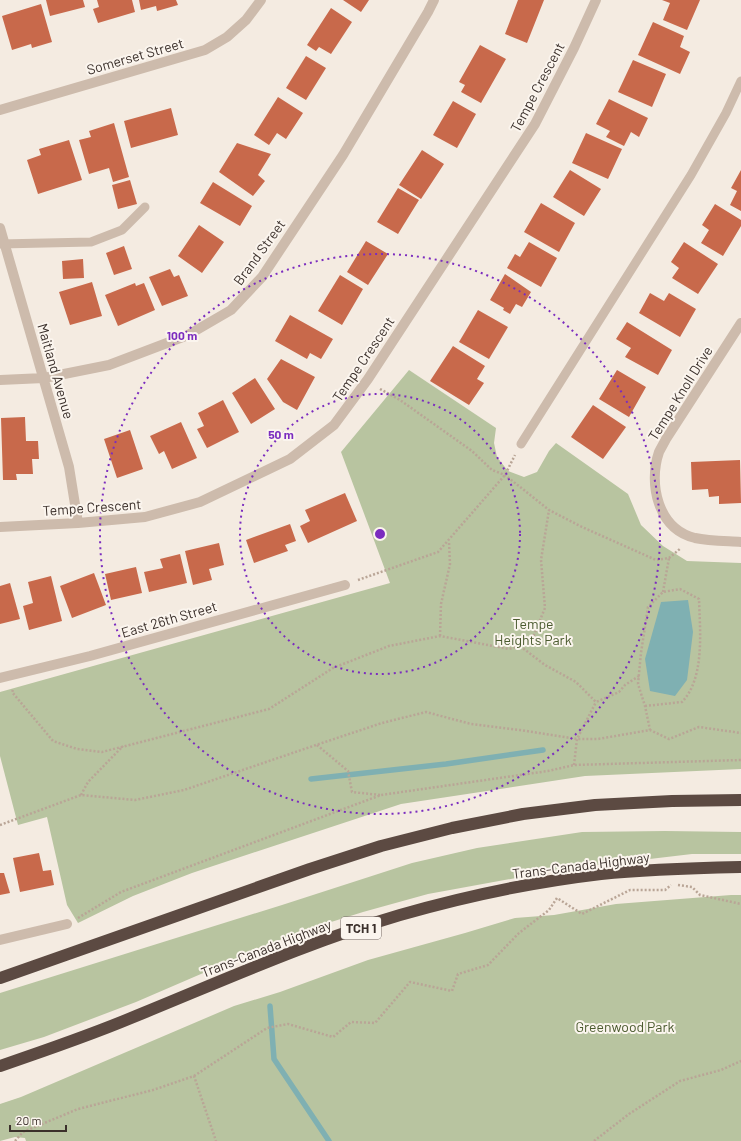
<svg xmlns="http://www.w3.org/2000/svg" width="741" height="1141" font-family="Barlow,sans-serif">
  <rect width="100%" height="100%" fill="#f4ebe1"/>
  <!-- green -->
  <path fill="#b8c4a0" d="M409,370l87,58 -2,15 3,14 11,14 16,6 13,-5 12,-21 7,-8 72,51 13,31 22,21 24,15 54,2v206l-156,7 -184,28 -209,69 -59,23 -55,27 -11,-18 -20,-88 -29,8 -18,-69v-64l390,-109 -49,-131z
    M665,831l76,1v22h-49l-127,15 -137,25 -65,18 -67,21 -160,69 -92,35 -44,13v-57l282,-88 130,-42 65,-15 105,-16z
    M731,895h10v246h-715l-1,-3 -10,-1 -15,4v-37l21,-7 213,-91 46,-14 88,-32 97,-27 50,-15 39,-3 62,-11z"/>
  <!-- water -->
  <path fill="#7fb0b2" d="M688,600l5,32 -6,48 -12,16 -25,-5 -5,-32 16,-57z"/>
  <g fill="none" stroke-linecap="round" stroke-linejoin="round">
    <!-- stream -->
    <path stroke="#7fb0b2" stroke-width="5.5" d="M311,779l135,-15 97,-14
      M270,1006l4,53 55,82"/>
  </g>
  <!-- building -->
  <path fill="#c8694b" d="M46,0h37l2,7 -35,9z
    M97,0h35l3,12 -37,11 -5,-14 6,-2z
    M139,0h37l2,5 -21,6 -1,-5 -15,4z
    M343,0h26l-8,12z
    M518,0h26l-17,43 -22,-9z
    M662,0h38l-13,30 -24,-10 7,-17z
    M41,4l11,38 -20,6 -1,-4 -19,6 -10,-34z
    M331,8l21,14 -21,32 -12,-7 -3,4 -9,-6z
    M653,22l31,14 -4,11 10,5 -10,22 -42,-19z
    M480,45l26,14 -25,44 -20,-11 4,-7 -6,-3z
    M306,56l20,12 -20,32 -20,-12z
    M633,60l33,14 -14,33 -34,-15z
    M278,97l25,16 -17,26 -9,-6 -8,12 -15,-10z
    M609,99l39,19 -9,19 -8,-5 -7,14 -18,-9 4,-6 -14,-7z
    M453,101l23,13 -19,34 -24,-13z
    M171,108l7,27 -47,13 -7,-27z
    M114,123l15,54 -16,5 -4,-14 -20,6 -10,-34 12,-3 -2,-6z
    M586,133l36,16 -14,30 -36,-16z
    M69,140l13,40 -44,14 -11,-34 14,-5 -2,-6z
    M237,143l34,11 -13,21 7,6 -12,15 -34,-24z
    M422,150l22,14 -23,35 -22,-14z
    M570,170l31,19 -17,27 -31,-19z
    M741,170v41l-11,-6 7,-14 -6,-3z
    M130,180l7,24 -19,5 -6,-24z
    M213,182l39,24 -12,20 -40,-23z
    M398,188l21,12 -21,34 -21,-12z
    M541,203l34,20 -16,29 -35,-20z
    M715,204l26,16v6l-18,30 -22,-13 8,-13 -7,-5z
    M199,225l25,17 -22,31 -24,-17z
    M366,241l22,13 -20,31 -21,-13z
    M529,242l28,16 -16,29 -34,-19 8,-14 5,3z
    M684,242l34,22 -20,30 -26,-16 7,-10 -8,-6z
    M124,246l8,23 -18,6 -8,-22z
    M83,259l1,19 -21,1 -1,-18z
    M170,269l4,8 5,-2 9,21 -26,10 -13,-29z
    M505,274l26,18 -9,15 -6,-3 -6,10 -7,-4 1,-2 -14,-8z
    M340,275l23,14 -21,36 -24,-14z
    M92,282l10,34 -32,9 -11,-33z
    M135,283l1,3 8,-3 11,27 -37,16 -13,-31z
    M650,293l14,8 5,-8 27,16 -16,28 -41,-24z
    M478,310l30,17 -19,32 -30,-17z
    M290,315l43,24 -12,20 -11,-6 -3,6 -32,-18z
    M627,322l45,28 -14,25 -33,-18 6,-9 -15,-9z
    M453,346l32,20 -8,13 7,4 -15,22 -39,-24z
    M281,359l34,18 -18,33 -14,-8 -16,-23z
    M617,370l29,17 -17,30 -30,-18z
    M255,378l20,31 -24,15 -19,-31z
    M223,400l16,32 -32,16 -10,-19 7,-3 -6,-13z
    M593,405l33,22 -23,32 -32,-22z
    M25,417l1,24h12l1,18h-7l1,15h-17l1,6h-14l-2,-62z
    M181,422l16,36 -25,11 -8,-18 -5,3 -9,-18z
    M130,430l13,39 -26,9 -13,-39z
    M740,460l1,43 -22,1v-8l-10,1 -1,-8 -16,1 -1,-28z
    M345,493l12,28 -49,22 -8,-17 10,-5 -5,-11z
    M290,524l6,17 -11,4 3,6 -34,12 -8,-23z
    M219,543l5,22 -15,4 3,11 -19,5 -8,-34z
    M180,554l7,29 -38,9 -5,-20 19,-4 -3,-9z
    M136,567l6,26 -31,7 -6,-26z
    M94,573l12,32 -34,13 -12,-32z
    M51,576l11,45 -33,9 -6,-24 10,-3 -5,-21z
    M10,583l10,36 -20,5v-38z
    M39,853l4,18 8,-1 3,15 -34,7 -7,-34z
    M0,873h4l6,20 -10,2z"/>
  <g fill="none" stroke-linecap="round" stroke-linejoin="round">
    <!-- path -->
    <path stroke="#b9a596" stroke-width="2.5" stroke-dasharray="2 2" stroke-linecap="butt" d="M380,389l20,11 72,51 20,19 13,5 44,35 33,17 74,33 13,-2 12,-10
      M358,580l80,-28 67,-77 10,-20
      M663,592l6,-34
      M440,636l1,-32 9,-40 -1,-22
      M520,646l25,19 31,17 20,20 23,-10 6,-7 14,-9
      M13,690l-1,2 41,49 24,8 25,3 167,-43 64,-41 56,-22 51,-10 69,13 11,-3 13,-9 12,-29 -4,-48 8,-50
      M645,706l37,-4c23,-24 18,-71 17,-103l-19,-10 -17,3 -15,15 -7,46 -3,31 7,22 5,24
      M317,745l31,26 4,21 28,3
      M574,765l3,-26 19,-37
      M81,795l7,-13 35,-36
      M0,825l81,-30 54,5 49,-10 132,-45 66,-22 44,-11 45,12 49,6 57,9h21l52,-9 19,9 30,-12 42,6
      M678,885l14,2 8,8 41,9
      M78,918l43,-26 260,-97 167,-24 26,-6 167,-5
      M194,1076l73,-48 21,-4 45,13 18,-15 24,1 35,-41 42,9 6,-17 30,-9 31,-32 30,-23 8,-12 25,16 48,-24h35l6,-5
      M15,1141l8,-9 55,-23 75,-19 41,-14 22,65
      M594,1141l35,-27 51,-33 41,-11 20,-9"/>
    <!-- lane -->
    <path stroke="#cdbbac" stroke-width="9" d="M0,244l91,-2 31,-12 23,-23
      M521,444l170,-269 35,-62 15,-32"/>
    <!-- street -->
    <path stroke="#cdbbac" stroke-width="10" d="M0,110l205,-60 22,-13 19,-17 15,-20
      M0,228l69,239 9,56
      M741,323l-75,116c-2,4 -5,9 -7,13 -11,32 -1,77 36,86 14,3 31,3 46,4
      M0,380l44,-2 65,-13 79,-30 43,-25 31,-33 81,-122 85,-143 6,-12
      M0,527l78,-4 67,-6 55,-15 90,-43 44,-34 34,-46 167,-255 39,-76 22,-48
      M0,678l90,-22 255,-71
      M0,940l67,-16"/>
    <!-- highway -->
    <path stroke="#5c4a42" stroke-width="12" d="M0,978l310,-109 71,-23 71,-18 71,-14 72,-9 77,-4 69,-1
      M0,1066c44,-15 88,-30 131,-48 89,-36 177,-76 269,-103 66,-19 133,-33 201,-41 47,-5 94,-6 140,-7"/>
  </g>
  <!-- distance rings -->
  <g fill="none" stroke="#7b2cbf" stroke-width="2" stroke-dasharray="2 4">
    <circle cx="380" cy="534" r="140"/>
    <circle cx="380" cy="534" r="280"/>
  </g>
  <g text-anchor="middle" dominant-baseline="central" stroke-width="4" stroke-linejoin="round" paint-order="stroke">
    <!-- shield labels -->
    <rect fill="#fbf5ee" stroke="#756b66" stroke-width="1" x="341" y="917" width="40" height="22" rx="3"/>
    <g font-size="13" font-weight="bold" fill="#3b302b">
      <text x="361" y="928">TCH 1</text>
    </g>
    <!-- street labels -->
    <g font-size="14" fill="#3b302b" stroke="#fbf5ee">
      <text transform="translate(135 56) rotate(-16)">Somerset Street</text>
      <text transform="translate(537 87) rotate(-62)">Tempe Crescent</text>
      <text transform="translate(259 252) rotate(-54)">Brand Street</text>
      <text transform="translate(363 359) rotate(-56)">Tempe Crescent</text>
      <text transform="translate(56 371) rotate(74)">Maitland Avenue</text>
      <text transform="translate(680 393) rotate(-58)">Tempe Knoll Drive</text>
      <text transform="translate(92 507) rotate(-4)">Tempe Crescent</text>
      <text transform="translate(169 619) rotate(-16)">East 26th Street</text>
      <text transform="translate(581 865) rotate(-7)">Trans-Canada Highway</text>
      <text transform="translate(266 948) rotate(-21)">Trans-Canada Highway</text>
    </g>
    <!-- park labels -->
    <g font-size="14" fill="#4a5a2e" stroke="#fbf5ee">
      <text x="533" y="623">Tempe<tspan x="533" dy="16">Heights Park</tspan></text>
      <text x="625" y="1026">Greenwood Park</text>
    </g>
  </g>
  <circle cx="380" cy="534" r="6" fill="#7b2cbf" stroke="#fbf5ee" stroke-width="2"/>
  <g font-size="12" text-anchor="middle" font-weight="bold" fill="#7b2cbf" stroke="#fbf5ee" stroke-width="4" stroke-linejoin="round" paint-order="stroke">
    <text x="182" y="340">100 m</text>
    <text x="281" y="439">50 m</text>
  </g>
  <!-- scale -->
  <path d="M10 1125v6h56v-6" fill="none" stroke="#3b302b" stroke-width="2"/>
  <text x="16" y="1125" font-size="12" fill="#3b302b" stroke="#fbf5ee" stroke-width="3" paint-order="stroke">20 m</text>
</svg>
